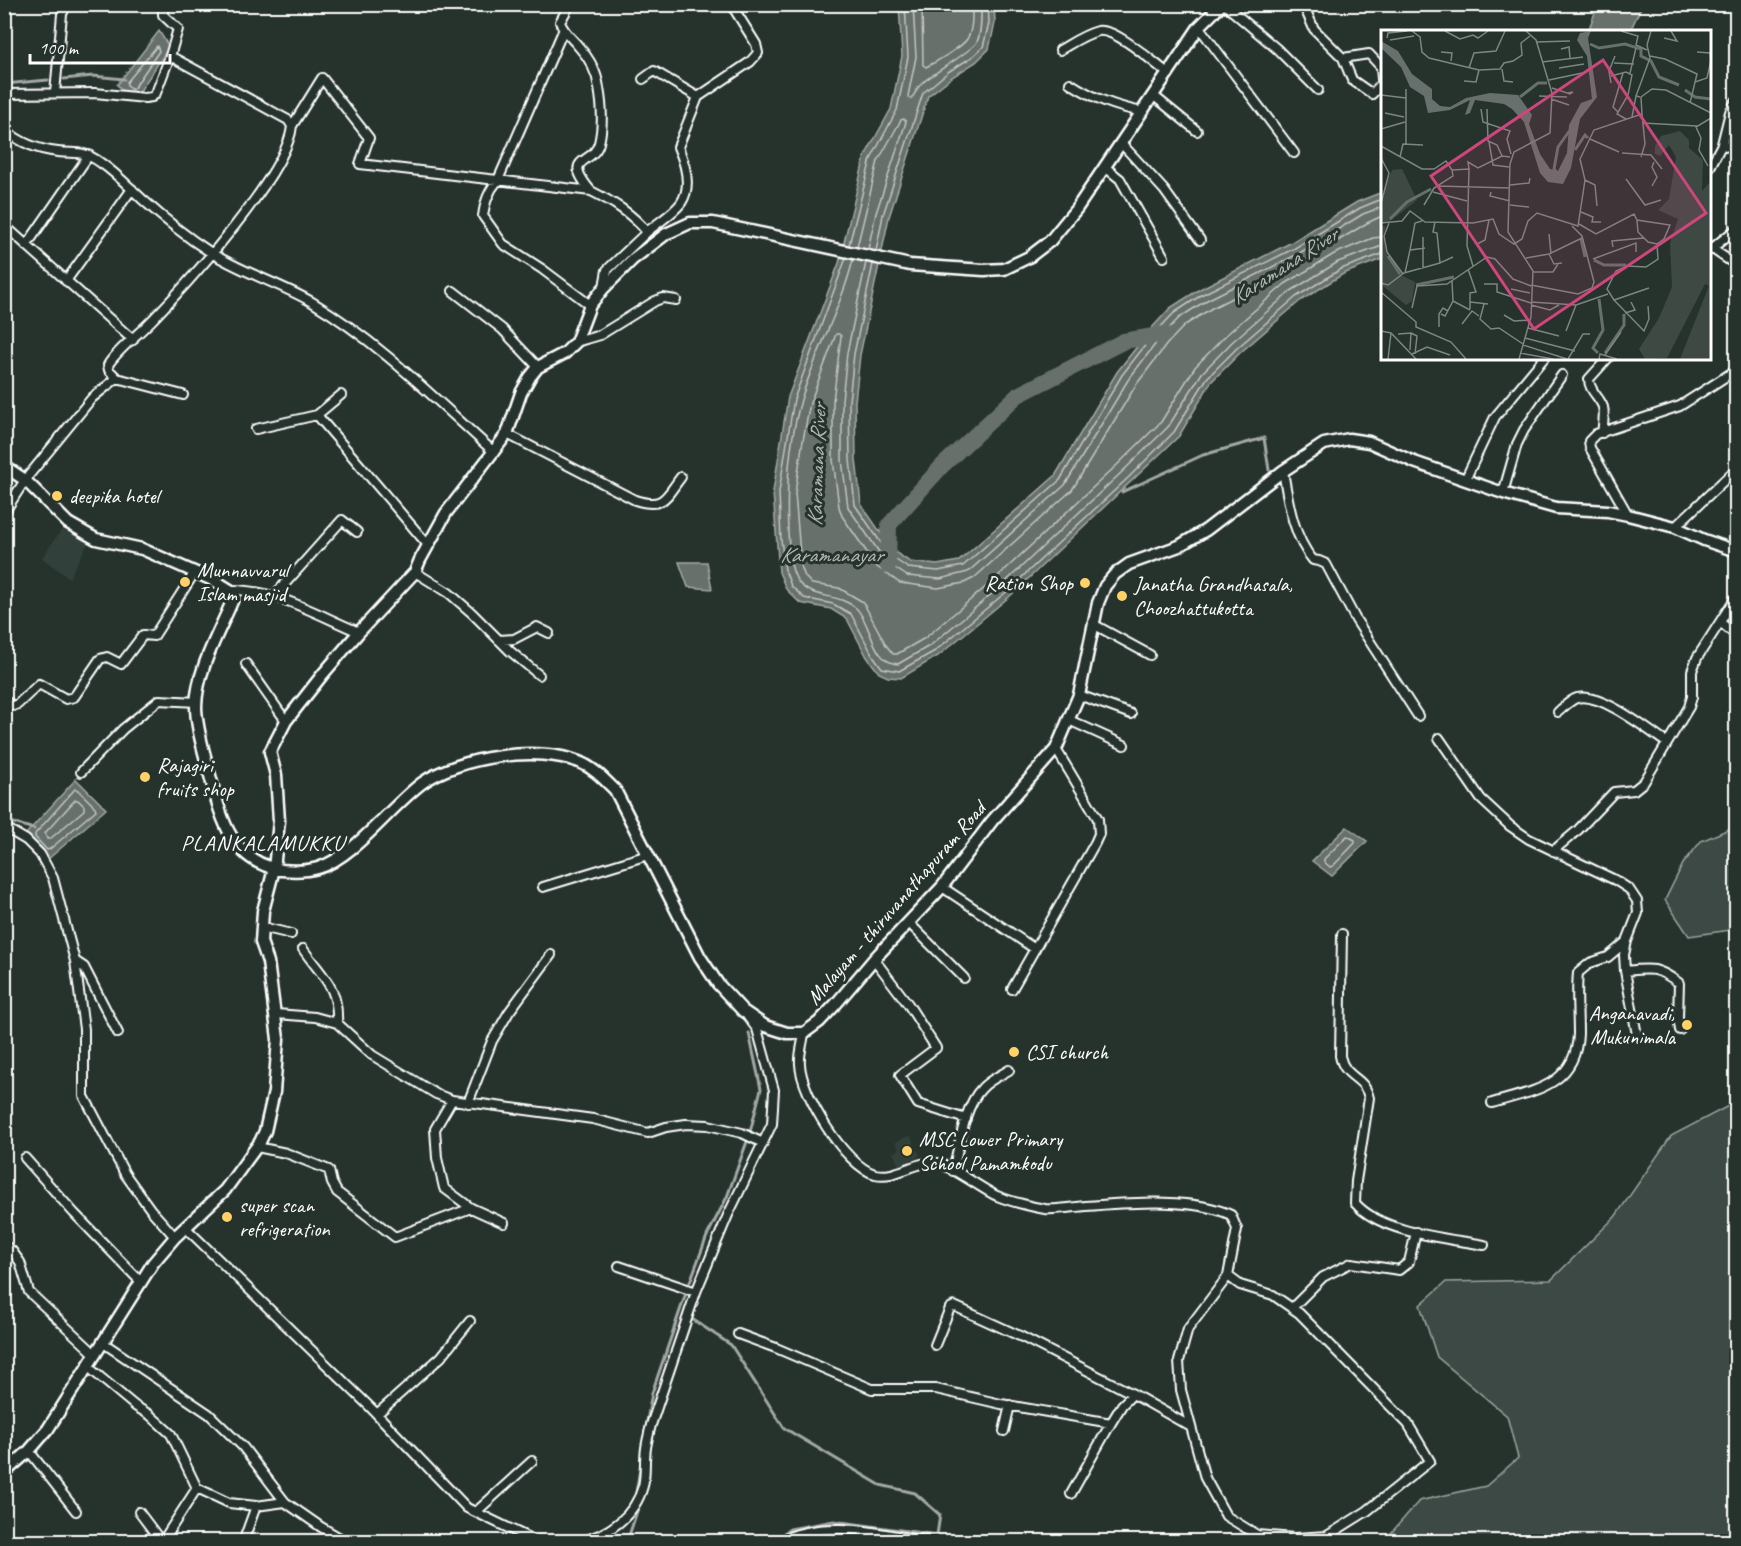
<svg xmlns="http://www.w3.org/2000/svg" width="1741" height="1546" font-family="Caveat,sans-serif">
  <rect width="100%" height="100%" fill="#26332d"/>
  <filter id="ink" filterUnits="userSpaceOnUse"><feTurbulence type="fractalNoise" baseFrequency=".0167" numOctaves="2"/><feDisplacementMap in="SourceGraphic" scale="12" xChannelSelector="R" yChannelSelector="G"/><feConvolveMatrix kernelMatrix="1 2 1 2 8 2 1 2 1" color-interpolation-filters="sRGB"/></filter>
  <g filter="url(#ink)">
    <!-- built -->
    <path fill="#333f3a" d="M62,529l26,14 -19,35 -27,-20z
      M910,1135l10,21 -21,10 -6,-13 6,-3 -3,-8z"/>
    <!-- green -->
    <path fill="#3e4944" stroke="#9ea4a2" stroke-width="1.5" d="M1736,826v99l-6,5 -41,6 -24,-36 18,-36 18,-23z
      M1736,1102v439h-352l35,-40 67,-15 32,-28 -11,-42 -70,-59 -17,-52 26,-23 105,-2 64,-63 56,-81z"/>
    <!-- water -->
    <path fill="#67706c" stroke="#a4a9a7" stroke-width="1.5" d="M899,5h95l1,18 -6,26 -13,13 -24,15 -24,19 -39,121 -29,138 -5,47 1,57 5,45 32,47 17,11 27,3 22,-4 96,-85 62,-104 33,-42 20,-22 30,-19 92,-47 65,-40 25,-10v67l-39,15 -43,27 -59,51 -30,30 -32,54 -170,161 -71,59 -37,22 -13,-1 -9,-4 -12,-16 -20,-38 -16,-10 -31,-6 -14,-14 -7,-17 -6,-80 15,-95 51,-134 26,-107 26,-47 11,-53z
      M1598,5v-1l44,1 -12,26h-42z
      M159,31l10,16 -35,53 -17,-15z
      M679,562h28l5,27 -24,-2z
      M76,779l30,30 -59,51 -22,-25z
      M1347,827l20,14 -35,35 -20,-15z"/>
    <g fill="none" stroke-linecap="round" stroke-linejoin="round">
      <!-- shore -->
      <path stroke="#c2c6c4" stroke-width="1.5" d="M913,4l3,53 -8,39 3,3c4,-4 5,-10 10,-15 11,-10 51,-33 56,-42 5,-11 4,-26 4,-38
        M922,4l1,61 3,2c10,-5 36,-20 41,-28 6,-9 5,-24 5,-35
        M157,46l2,5 -25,37 -3,1 -4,-4v-3z
        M1382,216l-15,7 -64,39 -91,46 -27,17 -18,19 -31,41 -64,105 -98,88 -10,5 -26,5 -38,-5 -23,-16 -35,-51 -3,-9 -6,-48v-58l8,-65 -2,-2h-3l-26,69 -8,43 -7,47 6,73 4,11 7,7 27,4 24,14 23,43 7,9h4l28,-16 69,-58 123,-115 44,-43 34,-55 31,-32 59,-51 49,-30 39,-16 9,-1
        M849,245l22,-86 26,-49 11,-53 -3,-53
        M857,247l21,-86 23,-41 3,-1 2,3 -30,91 -8,36
        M876,251l7,-36 40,-122 25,-21 24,-15 11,-10 6,-24 -1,-19
        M846,258l-52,141 -15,93 2,48 4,30 6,16 13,12 29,6 18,10 21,40 10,14 17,3 36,-20 70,-58 124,-116 45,-45 33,-54 30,-30 59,-51 45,-28 41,-15
        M853,260c-12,48 -38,93 -52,140 -12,42 -15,88 -13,131 1,16 1,39 11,52 14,17 38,9 57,25 16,15 15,54 42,56l33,-19 69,-58 123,-116 45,-44 34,-54 30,-31 59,-51 47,-29 44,-16
        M866,262l-19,91 -5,47v60l6,47 38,55 21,14 33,3 28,-7 97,-87 63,-105 32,-42 19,-20 28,-18 91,-46 65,-40 19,-7
        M873,264l-19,90 -5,47 1,59 5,45 35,51 18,12 30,3 25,-5 97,-86 62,-105 32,-41 20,-21 29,-19 92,-46 65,-40 22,-9
        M75,789l3,1 17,17 1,3 -46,39 -3,1 -12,-13v-3z
        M75,800h3l6,6v4l-34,29h-3l-2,-6z
        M1347,836l8,4v3l-22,23 -3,1 -6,-5v-3z"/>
      <!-- stream -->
      <path stroke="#a4a9a7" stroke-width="3" d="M1573,4l27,7
        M64,79l29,-3 31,3
        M4,84l44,-4
        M1122,492l81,-37 61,-17 5,32
        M4,820l30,9
        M690,1282l17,-46 20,-39 22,-61 12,-47 -12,-56
        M689,1317l42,28 53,83 96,57 35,8 25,22 -3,20 -103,-14 -44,8 -19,13
        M645,1432l7,-39 33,-97
        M636,1493l6,-36
        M627,1542l12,-37"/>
      <!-- river -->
      <path stroke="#67706c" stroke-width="16" d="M888,566l1,-41 53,-59 76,-71 106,-54 41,-7"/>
      <defs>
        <path id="street" d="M570,4l-10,18c4,11 12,16 19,25 11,12 18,25 20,41 3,17 4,39 0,55 -6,23 -38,12 -8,48
          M1224,4l53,45 41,41
          M1303,4l11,25 29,29 9,22 20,14 10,-11
          M1199,27l95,126
          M563,31l-65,149c-10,12 -13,22 -15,36l20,28 39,25 48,36
          M1060,50c12,-7 25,-16 38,-19 18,-3 56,32 71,43
          M1343,58l26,-4 12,13 1,12
          M643,79l11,-8 44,26
          M1070,83c25,16 44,23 72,29
          M55,93l7,-79 5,-10
          M4,94l91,-1 50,5 7,-1 4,-4 14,-37
          M1154,96l43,35
          M292,126l30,-48 47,60 -9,26 231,27c22,11 40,22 56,41l-40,38 -3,17
          M4,129c15,13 35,21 54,23 20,2 25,-2 43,11 15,10 27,23 41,36 21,19 43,37 68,53 31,20 69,31 102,50 67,40 124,98 182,150
          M1121,143l43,47 36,50
          M1722,144l14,6
          M1105,167l15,12 44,78
          M1710,167l12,-23 8,-32 6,-11
          M4,225l129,115
          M647,232c10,-9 26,-18 34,-29 11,-16 4,-40 -3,-56l20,-50 52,-35 8,-9 -2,-9 -25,-40
          M26,246l63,-91
          M1711,248l25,17
          M1710,250l26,-21
          M66,281l66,-92
          M453,291l49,38 36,38
          M576,342l24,-7 55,-34 8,-3 13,2
          M117,378l66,17
          M341,395l-24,20 111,130
          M256,429l61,-14
          M1602,433c1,-8 3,-18 1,-26 -4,-11 -14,-16 -14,-28l19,-21
          M507,434l128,66c29,9 30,-2 46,-23
          M1283,471c5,29 10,66 30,89l6,1 7,3 30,56 62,96
          M1465,480l30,-63 49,-59
          M1503,493l14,-49 7,-14 38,-55
          M4,513l21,-33 58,-71 9,-11 25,-20 -8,-8 -1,-5c8,-14 33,-33 45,-46 35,-36 135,-146 139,-193l-4,-6 -118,-64 8,-27 -15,-14v-11
          M1628,515l-38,-67 -1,-7 7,-7 84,-28 56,-36
          M1675,527l61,-58
          M415,572l34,21 23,20 38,38 29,24
          M230,590c45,-1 88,25 129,42
          M273,597l69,-77 15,12
          M1721,623l15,12
          M1093,624l57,31
          M499,640l15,-1 23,-12 12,6
          M246,664l40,57
          M1079,695l52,19
          M4,700l9,6 5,-2 21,-20 27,15 8,-2 26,-38 7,-2 14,7 22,-29 11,1 41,-64
          M1558,712c6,-5 12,-12 19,-14 24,-6 71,32 90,45
          M1069,720l55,25
          M1439,738l42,61 29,27 19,13 86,41 14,9 8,12 1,12 -11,28 -3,14 1,16 12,64
          M81,772l42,-43 36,-29 38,2
          M4,827l22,13 14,14 13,24 22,83 9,68v67l41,78 26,36 24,27
          M1553,851l25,-21 36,-38 20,-2 10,-8 45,-75 3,-10v-26l5,-13 39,-61
          M543,887l105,-32
          M942,887l93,62
          M908,922l56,56
          M262,927l29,7
          M1342,934l-2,122c5,24 24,19 29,42l-13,83 -1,22c26,30 91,35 129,42
          M303,949c19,28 36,37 34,74
          M874,959l34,45 28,44 -36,27 18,29 48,15
          M75,961l9,6 34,66
          M1625,971c27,-3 32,-4 54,12l-1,34 2,13
          M1012,989l83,-146 4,-9 -1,-15 -42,-70
          M276,1014l39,3 22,6 35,32 64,39 16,6 141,19 55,14 18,-6 20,-3 22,1 34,8 21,10
          M804,1033c-1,10 -5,21 -4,31 1,30 45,102 75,110 22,5 40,-14 62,-11 13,2 45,26 60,33 12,5 36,11 48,13 13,1 28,-2 41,-3 43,-3 107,-9 145,9l6,14 -9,47 12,9 33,10 26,18 109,111 22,37 -63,50 -40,25 -32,2 -38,-3 -31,-19 -21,-38 -24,-88 -2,-29 9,-32 40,-53
          M452,1100l-17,29 2,29 7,30 27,20 33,15
          M468,1103l24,-62 17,-29 42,-57
          M1492,1103c41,-12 84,-17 86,-69 0,-21 -2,-41 0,-61l12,-10 18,-6 19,-16
          M257,1147l29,6 43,17 3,13 5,9 58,45 76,-29
          M25,1158l49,55 66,68
          M953,1171c6,-24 11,-65 29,-83 7,-8 19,-13 27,-18
          M185,1227l186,181 96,100 66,32 11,2
          M4,1245l8,6 8,11 9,30 66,62
          M619,1266l77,26
          M1292,1308l31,-31 28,-14 48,7 10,-8 7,-30
          M738,1334l38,14 96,41h64l65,15 110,19 -40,71
          M102,1342l107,72 34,33 42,55 36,25 26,15
          M935,1345l15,-37 4,-2 68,31 111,57 58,33
          M87,1366l48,40 15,9 21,19 26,54 32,15 27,3 29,-4
          M377,1414l64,-57 29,-36
          M1111,1423l11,-18 11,-11
          M1004,1431l6,-26
          M29,1451l47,60
          M139,1512l21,28 4,-1 33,-51
          M476,1512l56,-51
          M243,1542l13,-36
          M579,1542c29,-7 56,-26 64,-56 3,-12 1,-25 3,-38 1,-7 3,-15 5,-23l45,-133 32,-77 44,-91 2,-34 -17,-61 -9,-12
          M778,1542c46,-25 104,-8 152,0"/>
        <path id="secondary" d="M4,466l21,14 43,43 28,16 46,10 75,33 13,8 3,9c-14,34 -36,70 -37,107 0,20 7,42 12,62 12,44 20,94 74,102 10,1 25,1 36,-2 35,-10 73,-62 104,-85 36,-26 116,-38 157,-21 15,6 25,17 36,28l85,167 18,27 25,27 22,15 22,7h17l15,-11 16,-17 39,-46 68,-72 50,-66 64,-72 23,-54 19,-92 7,-17 10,-12 14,-10 50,-18 27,-16 77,-59 41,-27 25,-5 20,3 45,20 89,31 53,15 52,3 20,4 47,12 29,13 32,11
          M4,1473l25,-22 19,-22 105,-166 22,-26 50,-47 35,-48 5,-11 9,-39 4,-53 -10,-77 -7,-20 2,-31 11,-42 5,-48 -3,-46 -6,-23 16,-31 37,-47 36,-42 56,-60 5,-12 26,-47 61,-79 14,-41 9,-16 8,-10 27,-14 11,-11 14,-37 13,-16 30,-30 33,-25 24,-11h23l197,42 74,5 20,-1 25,-12 21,-16 27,-33 122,-181 23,-23"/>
      </defs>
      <!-- street casing -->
      <use href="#street" stroke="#fff" stroke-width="12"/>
      <!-- secondary casing -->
      <use href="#secondary" stroke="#fff" stroke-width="15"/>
      <!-- street -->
      <use href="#street" stroke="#26332d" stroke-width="8"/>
      <!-- secondary -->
      <use href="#secondary" stroke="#26332d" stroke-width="10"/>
    </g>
  </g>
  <!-- markers -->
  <g fill="#ffd166" stroke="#26332d" stroke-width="2">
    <circle cx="57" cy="496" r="6"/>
    <circle cx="185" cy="582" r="6"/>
    <circle cx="1085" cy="583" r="6"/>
    <circle cx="1122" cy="596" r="6"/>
    <circle cx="145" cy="777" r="6"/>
    <circle cx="1687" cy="1025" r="6"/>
    <circle cx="1014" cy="1052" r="6"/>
    <circle cx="907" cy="1151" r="6"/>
    <circle cx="227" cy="1217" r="6"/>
  </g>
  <g text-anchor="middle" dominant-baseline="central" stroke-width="6" stroke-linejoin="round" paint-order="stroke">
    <!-- poi labels -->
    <g font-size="21" fill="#fff" stroke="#26332d" text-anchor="start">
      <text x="69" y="496">deepika hotel</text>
      <text x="197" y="570">Munnavvarul<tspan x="197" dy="24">Islam masjid</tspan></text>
      <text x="1073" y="583" text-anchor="end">Ration Shop</text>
      <text x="1134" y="584">Janatha Grandhasala,<tspan x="1134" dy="24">Choozhattukotta</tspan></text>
      <text x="157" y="765">Rajagiri<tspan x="157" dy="24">fruits shop</tspan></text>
      <text x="1675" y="1013" text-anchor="end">Anganavadi,<tspan x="1675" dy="24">Mukunimala</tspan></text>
      <text x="1026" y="1052">CSI church</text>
      <text x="919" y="1139">MSC Lower Primary<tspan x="919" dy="24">School Pamamkodu</tspan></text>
      <text x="239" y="1205">super scan<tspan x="239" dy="24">refrigeration</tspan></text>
    </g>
    <!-- street labels -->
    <g font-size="21" fill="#fff" stroke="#26332d">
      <text transform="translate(896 903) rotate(-49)">Malayam - thiruvanathapuram Road</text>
    </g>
    <!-- water labels -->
    <g font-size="22" font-style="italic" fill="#b3b8b6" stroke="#26332d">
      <text transform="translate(1284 266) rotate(-33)">Karamana River</text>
      <text transform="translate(817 465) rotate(-88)">Karamana River</text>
      <text x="831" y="555">Karamanayar</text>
    </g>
    <!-- neighbourhood labels -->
    <g font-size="22" letter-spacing="1.5" fill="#fff" stroke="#26332d">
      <text x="263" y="843">PLANKALAMUKKU</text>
    </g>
  </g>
  <!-- overview -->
  <g transform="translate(1381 30)">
    <rect width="330" height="330" fill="#26332d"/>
    <path d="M299,101l9,9v8l14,12 -1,31 9,-10v178h-31l29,-73 -4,-2 -38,74 -22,1 -6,-10 20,-31 13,-31 -2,-44 8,-24 -20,-9 11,-11 7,-42 -7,-12 -9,11 -5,-2v-8l6,-10zM21,139l15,31 -28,22h-8l3,-33 8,-19zM0,195l5,2 -3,9 6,24 12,15 14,7 -3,19 -6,4 -23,-19z" fill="#3e4944"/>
    <path d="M210,1l-3,7 9,59 -17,22 -9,49 -8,16 -15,-2 -8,-9 -16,-51 -12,-13 -8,-5 -29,-4 -5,13 -5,2 5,-15 -20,10 -22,3 -4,-17 -14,-9 -9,-20 -20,-19v-7l17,10 14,23 20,15v10l8,7 10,1 16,-9 24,-5 28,2 14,20 -3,9 11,30 10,15 8,2 9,-18 2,-28 12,-22 11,-4 -5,-43 -10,-16 3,-7z" fill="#67706c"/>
    <path fill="none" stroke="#67706c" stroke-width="3" d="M209,14l9,4 26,-4 16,5v7l10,5 8,16 20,8M304,60l10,7 16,2M139,67l18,-14h9M194,120l10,-15 3,3M177,144l-4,-5 4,-22 12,-17M9,189l17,-17 24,-13M200,209l4,18M7,226l12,18M213,230l10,5h22M35,255l38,-8M217,323l-5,-5 10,-18 -4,-31M224,323l19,-28v-11"/>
    <path fill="none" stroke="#7d8581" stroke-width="1.5" d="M31,1l8,6 2,15 7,6 50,12 21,-1 4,-6 9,-2 9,-6 -1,-12 9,-7M64,1l15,8 13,-4 5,3 10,-7M240,1l17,5 -2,9 11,5M6,8l1,-5 19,-2M283,8l13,3 -6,-10M9,10l24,-4M155,12l34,-1M180,19l8,-2 1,11M60,22l11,1 -1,8M269,26l15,3 32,15 -7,29M161,32l41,-5M233,33l20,1M88,38l5,-15 22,-2 9,-20M178,38l25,-4M121,39l2,12 9,1M249,43l6,-25M230,46l15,-4 6,3 -4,20 -11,19 9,5M168,50l38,-8M83,51l12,1 3,-12M314,52l12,-4 4,-18 -1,-7 -13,-1M230,53l-2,-12 6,-15M171,58l18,6 3,-2 -5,1M0,65l25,3M158,66l28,1M259,67l-4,-1 14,-38 -3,-13 4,-14M170,69l18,6M100,79l2,13 27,9 -3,8 4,15M106,79l1,32 9,4 5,11M237,82l-5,-5 10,-34M4,83l19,4M251,87l4,-21M262,93l54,3M0,99l24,-7M209,109l29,13M108,112l4,23 16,2M25,114v-55M0,116l41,23h12l12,-8 6,9 17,-1 -2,77 6,20M241,123l29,2 11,14M19,127l3,-13 20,1M260,127l4,-13 -3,-30M0,128l8,15 -8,31M327,136l-9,-16 2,-12 -5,-11 15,-9M88,139l-1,-7 10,6 24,-12 8,1M245,149l19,26 16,-5M204,150l10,5 2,21M129,155l19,-2 1,-5M56,156l73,2M271,156l5,-9 -5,-10 2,-5M52,162l34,9M110,162l-1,4 20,5M43,175l10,-17 19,-12 -1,-6M129,175l19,2M200,182l12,5 -1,5h9M41,191l-7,2 -5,27 15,-2M54,192l-2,10 4,1 3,30 13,-6M0,193l21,-2 8,-10 15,11 48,1 20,-4 6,15 15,10 8,-5 6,-18 9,-8 41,13 7,-46 -5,-21 14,-29 48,-16 -1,-17 11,-8 14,1 45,23M8,193l-5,13 3,16 16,22M198,194l17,10 38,-20 3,6 33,5 -6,14 -7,5 -9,-2 -10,-10 -1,-12M168,204l2,20M96,214l8,-4 4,-20M232,217l-1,-6 32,-3M168,224l5,10 8,-1M145,228l23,-4 33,-16M212,229l43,-16v9M42,238v-31M87,239l8,23 -6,1v16M152,242h20l5,-8M24,243l5,-23M0,253l7,2 16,-12 36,-10M103,254h13v8l34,11M150,255l47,9 14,-6 2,-6 -12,-46 -10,-10M268,258l-35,12 -7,-11 9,-18 11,-5 19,1 12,-8 -1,-15M130,259l19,4M0,262l35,30v5l35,15 15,17M233,270l30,31 5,-12 -1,-13M72,271l17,9M89,272l18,2M150,272l45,3 32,-11M103,274l-4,15 11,10 8,-1 24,16M150,275l19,5 9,-5M31,278l5,-22 30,-2 40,-27 8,2 18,20 18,7M244,283l10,-3 -4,-8M60,284l4,2 8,-15 -1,-20M123,285l10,6 16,-1M81,294l10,-13 7,5M58,297v-13l4,-6 5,3M147,298l31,8M0,301l10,2 25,26M185,301l10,-26M30,303l6,3 -2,18M17,304l13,-1 -1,17M144,308l50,13M142,315l44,14M139,323l33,6M31,324l15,-7 23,8M224,325l16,-23M7,329l3,-26M138,329l12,-42 2,-46 -25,-39 2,-68 4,-12 36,-19 2,-40 -16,-53 -10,-9M187,329l15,-25h7M218,329l1,-5 17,5"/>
    <path fill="#ce467c" fill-opacity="0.15" stroke="#ce467c" stroke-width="3" d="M222,30l103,153 -172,116 -103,-153z"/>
    <rect width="330" height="330" fill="none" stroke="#fff" stroke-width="3"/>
  </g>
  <!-- margin -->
  <rect width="1741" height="1546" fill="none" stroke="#26332d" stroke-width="24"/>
  <rect x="12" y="12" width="1717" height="1522" fill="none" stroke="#fff" stroke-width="2" filter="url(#ink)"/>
  <!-- scale -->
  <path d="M30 54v9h140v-9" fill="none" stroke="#ffffff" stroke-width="3"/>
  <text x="39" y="54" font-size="18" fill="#ffffff" stroke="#26332d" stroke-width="4.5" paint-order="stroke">100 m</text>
</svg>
